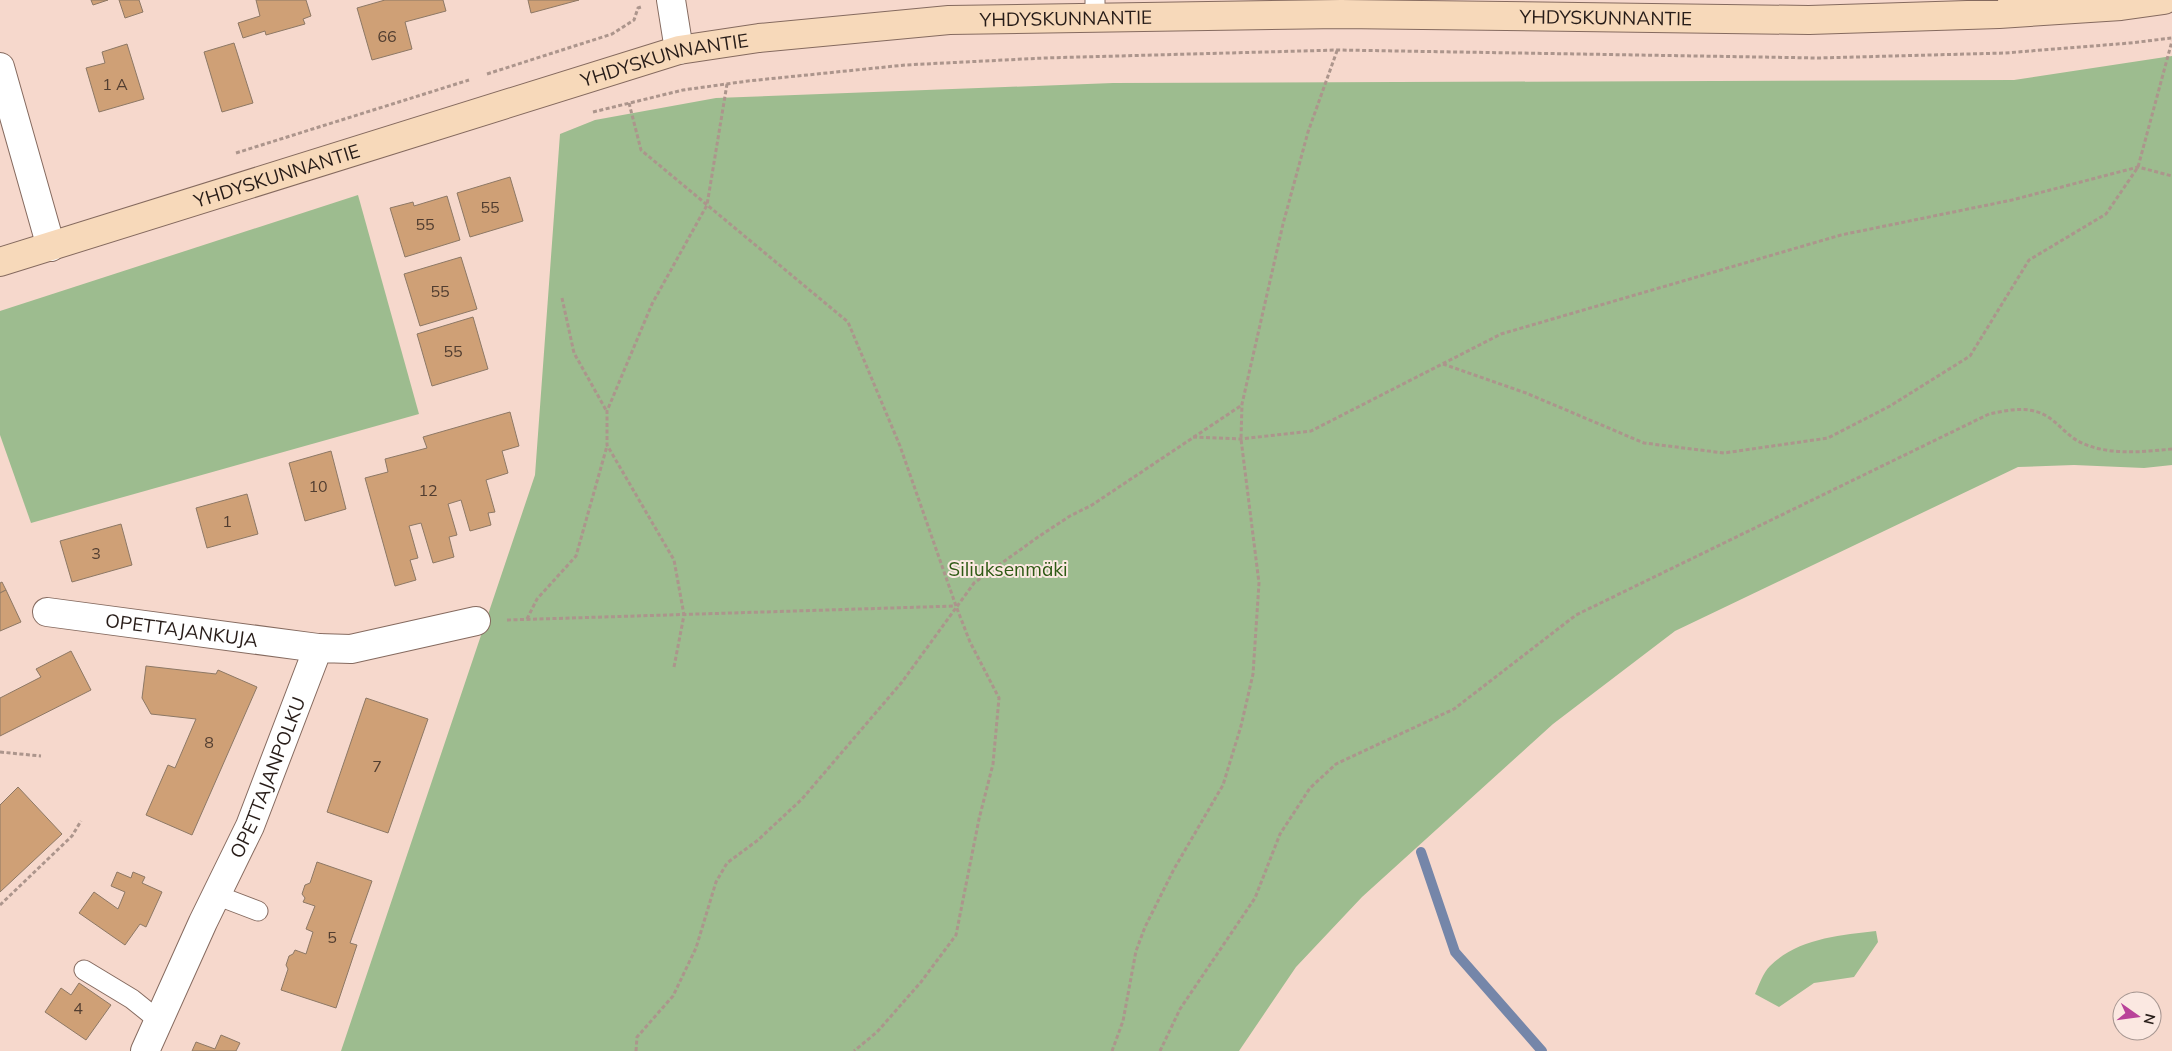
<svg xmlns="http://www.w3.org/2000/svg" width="2172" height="1051" font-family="Mulish,sans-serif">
<rect width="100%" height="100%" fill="#f6d8cc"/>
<g fill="#9dbc8f">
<polygon points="2172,56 2172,465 2144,468 2074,465 2018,467 1675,631 1553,724 1362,897 1296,967 1239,1051 341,1051 535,475 560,134 595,120 716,98 1113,83 2014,80"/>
<polygon points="358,195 419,414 31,523 0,435 0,311"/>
<path d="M1876 931 1878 942 1854 977 1814 983 1779 1007 1755 994C1759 985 1763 973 1770 966 1797 939 1839 935 1876 931Z"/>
</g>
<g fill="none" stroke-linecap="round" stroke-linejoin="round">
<polyline stroke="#7586a9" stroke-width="10" points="1421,852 1455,952 1542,1051"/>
</g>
<g fill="#cfa076" stroke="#8d7865">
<polygon points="91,0 108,0 93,5"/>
<polygon points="119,0 139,0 143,12 125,18"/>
<polygon points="256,0 306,0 311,16 303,19 305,24 266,35 265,31 243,38 238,23 260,16"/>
<polygon points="385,0 443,0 446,11 405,22 412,49 372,60 357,8"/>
<polygon points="528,0 579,0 531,13"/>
<polygon points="234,43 253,103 222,112 204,52"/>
<polygon points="127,44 144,99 99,112 86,68 105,63 102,52"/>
<polygon points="510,177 523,221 470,237 457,193"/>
<polygon points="447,196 460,240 405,257 390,208 413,202 414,206"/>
<polygon points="461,257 477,309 420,326 404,274"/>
<polygon points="473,317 488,369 432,386 417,334"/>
<polygon points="510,412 519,446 502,451 508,473 486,480 495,512 488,513 491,525 470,531 461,500 448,504 457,535 449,537 454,557 433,563 421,523 409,526 418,558 410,560 416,580 395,586 365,478 388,472 385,459 427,448 423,437"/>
<polygon points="331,451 346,509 305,521 289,463"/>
<polygon points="247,494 258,534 207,548 196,508"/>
<polygon points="121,524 132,565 72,582 60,541"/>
<polygon points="2,582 6,590 0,593 0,583"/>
<polygon points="6,590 21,622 0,631 0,593"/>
<polygon points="71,651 91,690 0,736 0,698 41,677 36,669"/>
<polygon points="146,666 216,674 218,670 257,687 192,835 146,815 168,765 175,768 196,719 151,714 142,698"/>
<polygon points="366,698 428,719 388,833 327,812"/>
<polygon points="18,787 62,834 0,892 0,805"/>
<polygon points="317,862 372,881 350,943 357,945 336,1008 281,990 288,969 286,965 289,956 293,954 295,950 306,954 313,932 306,929 315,906 303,902 305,898 302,894 305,885 310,883"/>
<polygon points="117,872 131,878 133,872 145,877 142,883 162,892 146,927 140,924 125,945 79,913 94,892 118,909 125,892 111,886"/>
<polygon points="79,983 111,1005 86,1040 45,1012 61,988 71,995"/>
<polygon points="221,1035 240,1043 236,1051 192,1051 196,1042 215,1049"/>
</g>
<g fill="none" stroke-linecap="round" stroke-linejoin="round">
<defs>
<g id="lane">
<polyline points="1095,18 1095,0"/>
<polyline points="216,895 258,911"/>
<polyline points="84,970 132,999 158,1020"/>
</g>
<g id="street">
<polyline points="671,0 679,50"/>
<polyline points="0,67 51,247"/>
<path id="s1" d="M47 612 318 648"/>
<path id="s2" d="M145 1051 203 922 250 826 318 648 351 649 476 621"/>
</g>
<g id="secondary">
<path id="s3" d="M0 262 679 50 759 38 949 20 1341 14 1809 20 1999 14 2121 6 2164 0"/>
</g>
</defs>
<use href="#lane" stroke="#856a5f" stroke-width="21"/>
<use href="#street" stroke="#856a5f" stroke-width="30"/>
<use href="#secondary" stroke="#856a5f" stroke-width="30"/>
<g stroke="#ac958c" stroke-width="3" stroke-dasharray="4 2.5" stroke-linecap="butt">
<polyline points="487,74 612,34 634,20 638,8 641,7"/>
<polyline points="629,103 641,150 848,322 900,446 956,606 970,642 999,698 993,764 979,819 956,935 921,982 877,1032 854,1051"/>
<polyline points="593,112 683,90 748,81 905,65 1044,58 1338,50 1818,58 2005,53 2130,43 2172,38"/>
<polyline points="236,153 469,80"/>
<polyline points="562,298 574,353 606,410"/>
<polyline points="1443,364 1526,393 1644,443 1724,453 1828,438 1890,406 1970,356 2029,260 2106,214 2138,167 2172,41"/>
<polyline points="1193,437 1241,439 1311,431 1501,334 1841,235 2012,200 2138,167 2172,176"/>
<polyline points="527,619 537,599 576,556 607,446"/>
<polyline points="507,620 955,606"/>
<polyline points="674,667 684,615 674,560 607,445 607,411 652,304 707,205 727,84"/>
<polyline points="0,752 41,756"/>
<polyline points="0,905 72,836 81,821"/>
<polyline points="636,1051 637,1037 673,996 696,948 716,882 727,863 758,840 802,799 902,682 974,583 1038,537 1070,516 1092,505 1242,405"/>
<polyline points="1112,1051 1123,1021 1136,951 1145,927 1174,869 1223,785 1241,726 1253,674 1259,583 1241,439 1242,404 1283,224 1308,132 1338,48"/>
<path d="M1160 1051 1180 1009 1255 898 1280 834 1310 788 1336 764 1454 709 1576 615 1989 414C2008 410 2030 405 2048 417 2059 424 2067 435 2078 441 2106 456 2141 452 2172 449"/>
</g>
<use href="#lane" stroke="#fff" stroke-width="19"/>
<use href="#street" stroke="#fff" stroke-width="28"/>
<use href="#secondary" stroke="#f7d9ba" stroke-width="28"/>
</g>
<g text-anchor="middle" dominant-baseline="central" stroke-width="4" stroke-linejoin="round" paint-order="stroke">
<g font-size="16" fill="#513d30">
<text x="387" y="36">66</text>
<text x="115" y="84">1 A</text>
<text x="490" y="207">55</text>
<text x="425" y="224">55</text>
<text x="440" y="291">55</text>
<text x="453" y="351">55</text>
<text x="318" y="486">10</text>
<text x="428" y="490">12</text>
<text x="227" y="521">1</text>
<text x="96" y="553">3</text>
<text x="209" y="742">8</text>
<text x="377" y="766">7</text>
<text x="332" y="937">5</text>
<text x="78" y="1008">4</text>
</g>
<g font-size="19" fill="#271c18" stroke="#fbe8e1">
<text stroke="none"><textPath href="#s3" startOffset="1640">YHDYSKUNNANTIE</textPath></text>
<text stroke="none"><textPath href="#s3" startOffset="1100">YHDYSKUNNANTIE</textPath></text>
<text stroke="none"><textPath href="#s3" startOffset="695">YHDYSKUNNANTIE</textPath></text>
<text stroke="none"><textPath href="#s3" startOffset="290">YHDYSKUNNANTIE</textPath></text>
<text stroke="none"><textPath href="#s1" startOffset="136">OPETTAJANKUJA</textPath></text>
<text stroke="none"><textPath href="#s2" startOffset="300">OPETTAJANPOLKU</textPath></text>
</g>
<g font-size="19" fill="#2d5913" stroke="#fbe8e1">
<text x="1008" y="569">Siliuksenmäki</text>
</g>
</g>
<g transform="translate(2137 1016) rotate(104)"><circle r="24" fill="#fbe8e1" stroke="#a69691"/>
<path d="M0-4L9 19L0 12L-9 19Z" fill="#b94299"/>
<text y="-8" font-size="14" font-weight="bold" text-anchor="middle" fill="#271c18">N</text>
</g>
</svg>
